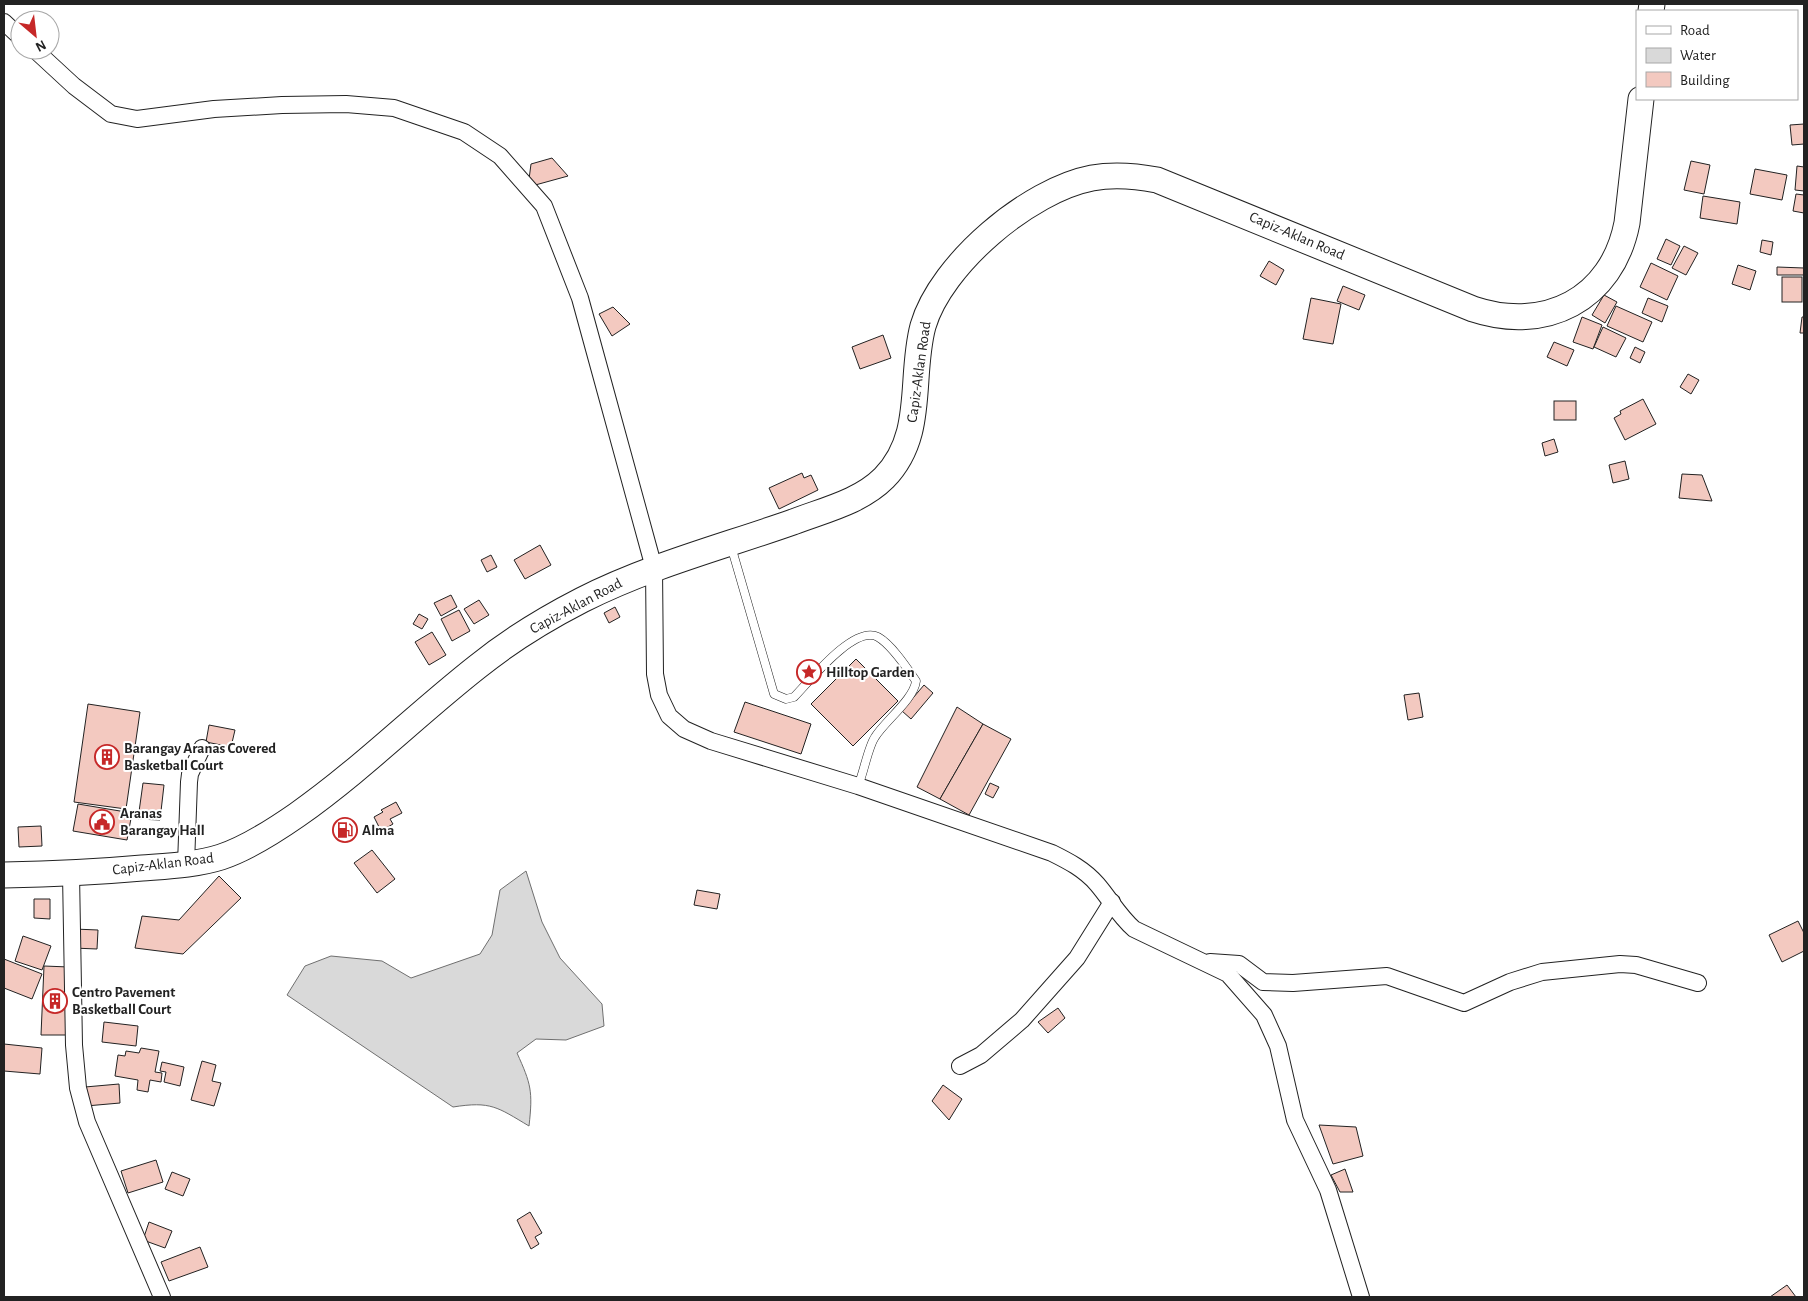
<svg xmlns="http://www.w3.org/2000/svg" width="1808" height="1301" font-family="'Alegreya Sans',sans-serif">
<rect width="100%" height="100%" fill="#fff"/>
<path fill="#d9d9d9" stroke="#6f6f6f" d="M526 871 542 922 560 958 602 1004 604 1026 566 1040 536 1039 517 1053C531 1084 533 1091 529 1126 497 1107 491 1101 453 1107L287 995 305 966 331 956 382 961 411 978 480 954 492 935 500 890Z"/>
<g fill="#f3c9c0" stroke="#222">
<polygon points="1804,124 1804,144 1792,145 1790,125"/>
<polygon points="552,158 568,176 528,187 531,164"/>
<polygon points="1691,161 1710,165 1704,194 1684,190"/>
<polygon points="1797,166 1804,167 1804,191 1795,190"/>
<polygon points="1755,169 1787,175 1782,200 1750,194"/>
<polygon points="1796,194 1804,195 1804,213 1793,211"/>
<polygon points="1703,196 1740,202 1737,224 1700,218"/>
<polygon points="1666,239 1680,246 1671,265 1657,259"/>
<polygon points="1762,240 1773,242 1771,255 1760,252"/>
<polygon points="1684,246 1698,253 1686,275 1672,268"/>
<polygon points="1269,261 1284,270 1276,285 1260,276"/>
<polygon points="1651,263 1678,276 1667,300 1640,287"/>
<polygon points="1738,265 1756,271 1750,290 1732,284"/>
<polygon points="1777,267 1804,268 1804,275 1777,275"/>
<rect x="1782" y="277" width="20" height="25"/>
<polygon points="1343,286 1365,295 1359,310 1337,301"/>
<polygon points="1604,295 1617,302 1605,323 1592,315"/>
<polygon points="1311,298 1341,304 1333,344 1303,339"/>
<polygon points="1648,298 1668,306 1662,322 1642,313"/>
<polygon points="1616,306 1652,322 1643,342 1607,326"/>
<polygon points="613,307 630,324 612,336 599,314"/>
<polygon points="1582,317 1602,325 1593,349 1573,342"/>
<polygon points="1802,317 1804,317 1804,333 1800,333"/>
<polygon points="1603,327 1626,338 1616,357 1594,347"/>
<polygon points="883,335 891,358 860,369 852,347"/>
<polygon points="1554,342 1574,350 1567,366 1547,357"/>
<polygon points="1635,347 1645,352 1640,363 1630,358"/>
<polygon points="1688,374 1699,380 1691,394 1680,387"/>
<polygon points="1643,399 1656,424 1625,440 1614,418 1621,414 1620,411"/>
<rect x="1554" y="401" width="22" height="19"/>
<polygon points="1554,439 1558,452 1545,456 1542,443"/>
<polygon points="1625,461 1629,479 1613,483 1609,465"/>
<polygon points="802,473 804,478 811,475 818,490 779,509 769,488"/>
<polygon points="1682,474 1702,475 1712,501 1679,498"/>
<polygon points="540,545 551,565 525,579 514,560"/>
<polygon points="491,555 497,567 487,572 481,560"/>
<polygon points="451,595 457,607 441,616 434,603"/>
<polygon points="479,600 489,615 474,624 464,609"/>
<polygon points="615,607 620,617 609,623 604,613"/>
<polygon points="459,610 470,631 452,641 441,619"/>
<polygon points="419,614 428,619 422,629 413,624"/>
<polygon points="432,632 446,655 429,665 415,642"/>
<polygon points="856,659 898,701 853,746 811,704"/>
<polygon points="924,685 933,693 911,719 902,711"/>
<polygon points="1419,693 1423,717 1408,720 1404,695"/>
<polygon points="745,702 811,724 801,754 734,732"/>
<polygon points="88,704 140,712 126,809 74,802"/>
<polygon points="957,707 983,724 940,799 917,787"/>
<polygon points="983,724 1011,739 969,815 940,799"/>
<polygon points="209,725 235,730 231,747 206,742"/>
<polygon points="143,783 164,785 160,820 138,819"/>
<polygon points="990,783 999,787 993,798 985,794"/>
<polygon points="396,802 402,813 390,819 393,824 381,831 374,817 383,812 381,810"/>
<polygon points="78,804 132,813 127,840 73,831"/>
<polygon points="41,826 42,846 19,847 18,827"/>
<polygon points="372,850 395,879 377,893 354,863"/>
<polygon points="219,876 241,898 183,954 135,948 142,916 179,920"/>
<polygon points="697,890 720,894 717,909 694,905"/>
<polygon points="34,899 50,899 50,919 34,918"/>
<polygon points="1798,921 1804,933 1804,951 1782,962 1769,935"/>
<polygon points="74,929 98,930 97,949 73,948"/>
<polygon points="23,936 51,946 42,970 15,961"/>
<polygon points="4,959 42,974 32,999 4,988"/>
<polygon points="44,966 69,967 67,1035 41,1035"/>
<polygon points="1058,1008 1065,1018 1048,1033 1038,1022"/>
<polygon points="104,1022 138,1026 136,1046 102,1042"/>
<polygon points="4,1044 42,1048 40,1074 4,1071"/>
<polygon points="141,1048 159,1051 155,1072 162,1073 161,1082 150,1080 148,1092 137,1090 138,1080 115,1076 118,1055 125,1056 126,1051 139,1053"/>
<polygon points="202,1061 216,1065 212,1081 221,1083 214,1106 191,1100"/>
<polygon points="162,1062 184,1067 180,1086 164,1082 166,1072 160,1071"/>
<polygon points="119,1084 120,1103 86,1106 85,1087"/>
<polygon points="943,1085 962,1099 949,1120 932,1101"/>
<polygon points="1319,1125 1356,1127 1363,1156 1333,1164"/>
<polygon points="156,1160 163,1182 128,1193 121,1171"/>
<polygon points="1345,1169 1353,1192 1340,1192 1331,1175"/>
<polygon points="172,1172 190,1179 183,1196 165,1189"/>
<polygon points="530,1212 542,1233 535,1237 539,1244 531,1249 517,1220"/>
<polygon points="149,1222 172,1231 165,1248 143,1240"/>
<polygon points="200,1247 208,1267 169,1281 161,1262"/>
<polygon points="1787,1285 1796,1297 1770,1297"/>
</g>
<g fill="none" stroke-linecap="round" stroke-linejoin="round">
<defs>
<path id="service" d="M731 546 774 694 786 699 794 697C809 682 854 624 878 637 892 645 907 668 916 681 914 699 885 721 875 737 868 747 864 772 858 786"/>
<g id="minor">
<polyline points="4,22 20,37"/>
<path d="M35 50 74 86 111 114 137 119 214 109 282 105 346 104 394 108 464 132 500 156 544 206 580 298 654 568 655 674 659 695 669 716 684 729 711 741 858 786 1052 853C1068 861 1084 869 1097 884 1110 899 1119 916 1134 929L1228 974 1264 1015 1278 1046 1295 1120 1328 1190 1361 1297"/>
<polyline points="186,864 189,782 190,774 202,748"/>
<polyline points="71,874 74,1045 78,1088 87,1122 162,1297"/>
<polyline points="1210,962 1239,964 1263,982 1293,983 1387,976 1464,1003 1510,982 1542,972 1620,964 1636,965 1698,983"/>
<polyline points="960,1066 981,1055 1022,1020 1077,958 1112,902"/>
</g>
<g id="primary">
<polyline points="1651,11 1652,4"/>
<path d="M4 875C50 874 96 872 142 868 168 866 196 865 221 857 248 848 274 831 297 815 361 770 416 715 477 667 509 641 545 619 582 600 649 566 722 547 793 522 824 510 860 502 884 478 926 435 909 378 923 326 941 264 1029 190 1092 178 1114 174 1136 176 1157 180L1473 309C1545 333 1612 300 1627 223L1641 99"/>
</g>
</defs>
<use href="#service" stroke="#222" stroke-width="9"/>
<use href="#minor" stroke="#222" stroke-width="18"/>
<use href="#primary" stroke="#222" stroke-width="27"/>
<use href="#service" stroke="#fff" stroke-width="8"/>
<use href="#minor" stroke="#fff" stroke-width="16"/>
<use href="#primary" stroke="#fff" stroke-width="25"/>
</g>
<defs>
<symbol id="sight-ring" viewBox="-11 -11 22 22"><circle r="9.5" fill="#fff" stroke="#c62828" stroke-width="1.5"/><path d="M0-6L1.8-2.2L6-1.7L2.9 1.2L3.7 5.4L0 3.3L-3.7 5.4L-2.9 1.2L-6-1.7L-1.8-2.2Z" fill="#c62828"/></symbol>
<symbol id="building-ring" viewBox="-11 -11 22 22"><circle r="9.5" fill="#fff" stroke="#c62828" stroke-width="1.5"/><path d="M-4-6H4V6H1V3H-1V6H-4ZM-2.5-4.3h1.7v1.8h-1.7ZM.8-4.3h1.7v1.8H.8ZM-2.5-1h1.7V.8h-1.7ZM.8-1h1.7V.8H.8Z" fill="#c62828"/></symbol>
<symbol id="civic-ring" viewBox="-11 -11 22 22"><circle r="9.5" fill="#fff" stroke="#c62828" stroke-width="1.5"/><path d="M-.6-6.5H3V-4.5H.6V-3L4-1V1h2V6H-6V1h2V-1L-.6-3ZM-1.2 2.5V6h2.4V2.5Z" fill="#c62828"/></symbol>
<symbol id="fuel-ring" viewBox="-11 -11 22 22"><circle r="9.5" fill="#fff" stroke="#c62828" stroke-width="1.5"/><path d="M-5.5-6h7V0h2V4h1.3V-2.5L3-4.5l.8-.8L6-3V5H2.5V1h-1V6h-7ZM-4.2-4.7v3.2H.2V-4.7Z" fill="#c62828"/></symbol>
</defs>
<g fill-rule="evenodd">
<use href="#sight-ring" x="795" y="658" width="28" height="28"/>
<use href="#building-ring" x="93" y="743" width="28" height="28"/>
<use href="#civic-ring" x="88" y="808" width="28" height="28"/>
<use href="#fuel-ring" x="331" y="816" width="28" height="28"/>
<use href="#building-ring" x="41" y="987" width="28" height="28"/>
</g>
<g text-anchor="middle" dominant-baseline="central" stroke-width="4" stroke-linejoin="round" paint-order="stroke">
<g font-size="15" fill="#222" stroke="#fff">
<text transform="translate(1297 236) rotate(23)">Capiz-Aklan Road</text>
<text transform="translate(919 372) rotate(-82)">Capiz-Aklan Road</text>
<text transform="translate(576 606) rotate(-28)">Capiz-Aklan Road</text>
<text transform="translate(163 864) rotate(-7)">Capiz-Aklan Road</text>
</g>
<g font-size="15" font-weight="bold" fill="#222" stroke="#fff" text-anchor="start">
<text x="826" y="672">Hilltop Garden</text>
<text x="124" y="748">Barangay Aranas Covered<tspan x="124" dy="17">Basketball Court</tspan></text>
<text x="120" y="813">Aranas<tspan x="120" dy="17">Barangay Hall</tspan></text>
<text x="362" y="830">Alma</text>
<text x="72" y="992">Centro Pavement<tspan x="72" dy="17">Basketball Court</tspan></text>
</g>
</g>
<rect width="1808" height="1301" fill="none" stroke="#222222" stroke-width="10"/>
<rect x="1636" y="10" width="162" height="90" fill="#ffffff" stroke="#a7a7a7"/>
<rect x="1646" y="26" width="25" height="8" fill="#ffffff" stroke="#a7a7a7"/>
<text x="1680" y="35" font-size="15" fill="#222222">Road</text>
<rect x="1646" y="48" width="25" height="15" fill="#d9d9d9" stroke="#a7a7a7"/>
<text x="1680" y="60" font-size="15" fill="#222222">Water</text>
<rect x="1646" y="72" width="25" height="15" fill="#f3c9c0" stroke="#a7a7a7"/>
<text x="1680" y="85" font-size="15" fill="#222222">Building</text>
<g transform="translate(35 35) rotate(152)"><circle r="24" fill="#ffffff" stroke="#a7a7a7"/>
<path d="M0-4L9 19L0 12L-9 19Z" fill="#c62828"/>
<text y="-8" font-size="14" font-weight="bold" text-anchor="middle" fill="#222222">N</text>
</g>
</svg>
